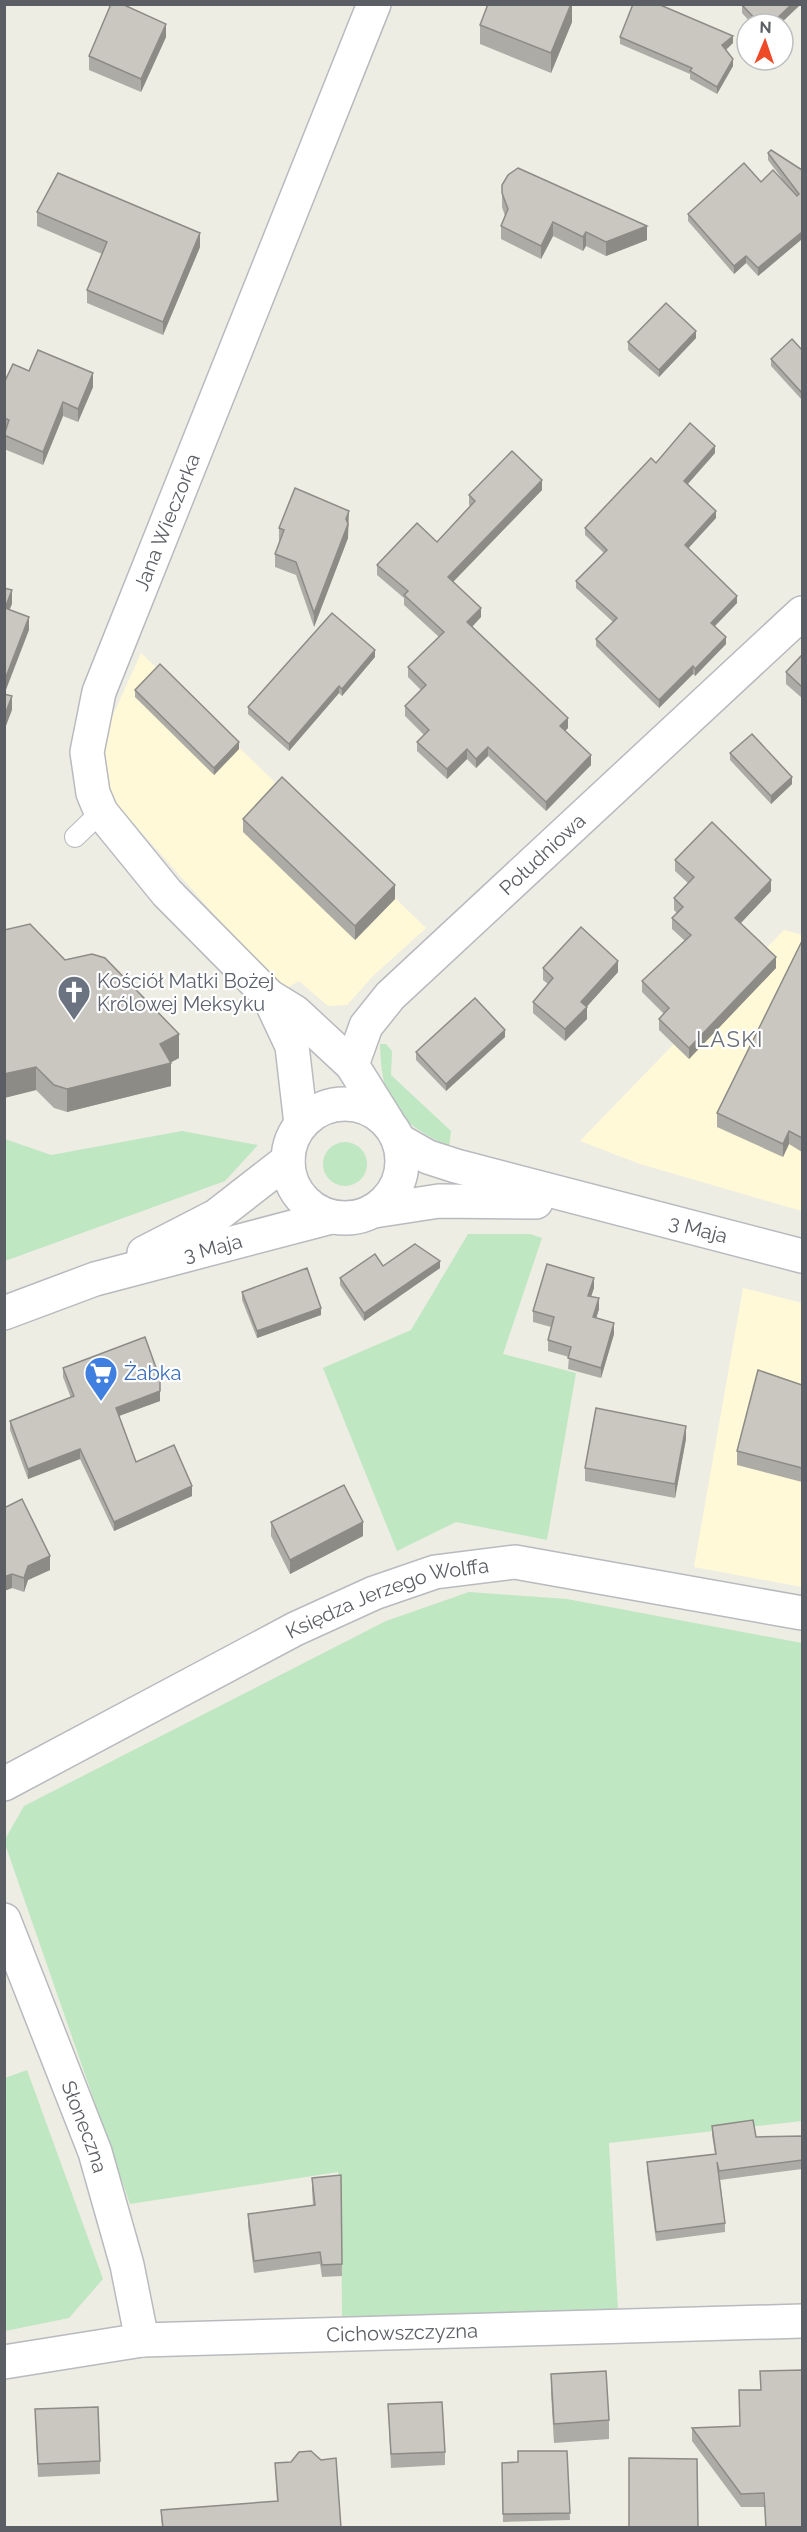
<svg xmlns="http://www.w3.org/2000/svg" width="807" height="2532" font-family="Raleway,sans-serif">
<rect width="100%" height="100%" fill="#eeede3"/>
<g fill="#fff9d7">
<polygon points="141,653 426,928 373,976 347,1005 328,1006 299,981 285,989 272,980 114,801 99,763 100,744"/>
<polygon points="784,930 802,935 802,1211 640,1164 580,1141"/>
<polygon points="743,1288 802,1303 802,1587 694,1567"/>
</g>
<g fill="#bee7c2">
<path d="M380 1044H386L392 1051 391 1075 451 1131 449 1147C395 1119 382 1105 380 1044Z"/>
<polygon points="182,1131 258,1145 225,1181 5,1261 5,1139 51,1155"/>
<circle cx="345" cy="1164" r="22"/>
<polygon points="468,1234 530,1234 542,1238 503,1354 576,1373 547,1540 456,1522 397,1551 323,1368 411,1330"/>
<polygon points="469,1592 567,1599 802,1643 802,2121 609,2143 618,2310 342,2319 341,2186 338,2172 130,2204 4,1841 24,1806 386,1621"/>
<polygon points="27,2070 103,2279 69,2318 5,2331 5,2078"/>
</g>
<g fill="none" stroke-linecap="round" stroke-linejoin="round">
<defs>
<polyline id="service" points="75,837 101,812"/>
<g id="minor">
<polyline points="269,997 292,1046 301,1124"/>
<path id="s1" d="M352 1065 295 1012 269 996 167 893 101 812 93 793 87 752 99 692 374 4"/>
<path id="s2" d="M387 1121 352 1065 366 1026 390 996 802 613"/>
<path id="s3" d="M4 1784 295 1629 374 1593 435 1572 515 1562 802 1613"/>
<path id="s4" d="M4 1920 95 2152 127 2265 142 2340"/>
<path id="s5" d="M4 2362 142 2340 802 2321"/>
</g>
<g id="tertiary">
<circle cx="345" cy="1161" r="57"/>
<path id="s6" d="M400 1141 428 1157 456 1166 802 1256"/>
<polyline points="374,1211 439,1201 536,1202"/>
<polyline points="144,1253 216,1216 288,1160"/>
<path id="s7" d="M4 1313 95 1279 331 1217"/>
</g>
</defs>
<use href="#service" stroke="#b8babf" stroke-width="22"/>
<use href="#minor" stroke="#b8babf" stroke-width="36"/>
<use href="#tertiary" stroke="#b8babf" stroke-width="36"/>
<use href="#service" stroke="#fff" stroke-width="20"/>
<use href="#minor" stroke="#fff" stroke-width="33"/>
<use href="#tertiary" stroke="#fff" stroke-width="33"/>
</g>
<g fill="#adaba5">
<polygon points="572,4 572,22 551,73 480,44 480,25"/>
<polygon points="801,4 780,24 752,24 742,13 742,5"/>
<polygon points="166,37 141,92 89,70 89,56"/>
<polygon points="620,37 733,43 726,50 733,66 717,94 690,79 690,74 620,44"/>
<polygon points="768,153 802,170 802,239 758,276 746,263 734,274 688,221 688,214 789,188 768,160"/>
<polygon points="502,185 647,240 606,256 586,246 583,251 553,236 541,259 501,239 501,226 505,216 502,207"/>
<polygon points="37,212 200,247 163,335 87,303 87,290 102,254 37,226"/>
<polygon points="696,338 659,377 628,350 628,342"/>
<polygon points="802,350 802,400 771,366 771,359"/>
<polygon points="29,371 93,387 78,422 63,416 43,465 4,449 4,383"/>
<polygon points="715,453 688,484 716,518 688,548 737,603 715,626 726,644 695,676 693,674 659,708 596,646 596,639 613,622 576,588 576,581 604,553 585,535 585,528 656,463"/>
<polygon points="542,490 453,582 481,617 472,627 568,728 565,731 591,765 546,811 488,756 476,768 467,759 447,779 417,751 417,742 424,735 405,716 405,706 421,690 408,677 408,667 439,637 404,605 404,598 377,575 377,565 437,542 470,506 469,505 469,495"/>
<polygon points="349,525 348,527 348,538 314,627 296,575 275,567 275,554 280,542 279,541 279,528"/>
<polygon points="802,655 802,698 786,684 786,672"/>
<polygon points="375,657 342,696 339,693 289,751 248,714 248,707"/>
<polygon points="135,690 239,749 214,775 135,697"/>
<polygon points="730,753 792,784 771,804 730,760"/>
<polygon points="243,819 395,899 355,940 243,832"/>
<polygon points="675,860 771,891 741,923 776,968 689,1059 659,1030 659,1019 664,1014 642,992 642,981 685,941 672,929 672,918 677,913 674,910 674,898 688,883 675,871"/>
<polygon points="4,930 65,960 179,1058 171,1062 171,1086 67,1112 54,1108 36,1090 4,1098"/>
<polygon points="802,941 802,1152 789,1144 783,1157 717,1127 717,1113"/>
<polygon points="543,968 618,972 586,1007 587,1019 565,1041 533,1013 533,1002 548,984 543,980"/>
<polygon points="505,1037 446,1091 416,1060 416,1052"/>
<polygon points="383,1266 440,1268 364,1321 340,1285 340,1278"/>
<polygon points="594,1288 591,1296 599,1309 596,1318 614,1334 601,1378 568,1369 569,1357 548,1351 548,1340 551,1327 533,1322 533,1311"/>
<polygon points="242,1292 321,1315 257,1338 242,1300"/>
<polygon points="63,1368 160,1401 119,1416 136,1462 192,1496 114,1531 80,1459 28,1479 10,1430 10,1421 71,1398 63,1377"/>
<polygon points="802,1385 802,1482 737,1465 737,1451"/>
<polygon points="686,1439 675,1498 585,1481 585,1468"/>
<polygon points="4,1508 50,1570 28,1580 24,1592 12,1588 4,1591"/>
<polygon points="271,1522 363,1536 290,1574 271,1536"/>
<polygon points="712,2126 756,2137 802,2136 802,2169 720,2180 725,2223 725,2232 656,2241 647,2171 647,2162 715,2154 712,2135"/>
<polygon points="341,2175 342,2276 322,2277 320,2264 254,2273 248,2226 248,2214 313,2206 312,2190 312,2178"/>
<polygon points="551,2374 609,2420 609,2439 554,2443 551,2393"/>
<polygon points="761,2390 764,2507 741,2507 692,2441 692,2428 740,2426"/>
<polygon points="388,2404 445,2452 445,2465 391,2468"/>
<polygon points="35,2409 100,2461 100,2474 38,2477"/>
<polygon points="567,2451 570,2520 503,2522 502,2463 518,2462"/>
<polygon points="275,2463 341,2528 162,2528 161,2510 277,2501"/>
</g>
<g fill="#8d8b86">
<polygon points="571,4 572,4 572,22 551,73 551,53"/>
<polygon points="792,4 801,4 780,24 771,24"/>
<polygon points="166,24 166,37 141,92 141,79"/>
<polygon points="733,36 733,43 722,53 722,45"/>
<polygon points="733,59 733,66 717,94 717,87"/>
<polygon points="553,222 553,236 541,259 541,246"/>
<polygon points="647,226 647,240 606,256 606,242"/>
<polygon points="586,232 586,246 583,251 583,237"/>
<polygon points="802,232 802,239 758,276 758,268"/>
<polygon points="200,233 200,247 163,335 163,322"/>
<polygon points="746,256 746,263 734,274 734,266"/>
<polygon points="696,331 696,338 659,377 659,370"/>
<polygon points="93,373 93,387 78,422 78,409"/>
<polygon points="63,402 63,416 43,465 43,452"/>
<polygon points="715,446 715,453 684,488 684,481"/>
<polygon points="542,480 542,490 448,587 448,577"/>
<polygon points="349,511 348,538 314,627 314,613"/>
<polygon points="716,511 716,518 685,552 685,545"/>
<polygon points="12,590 12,604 5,621 5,608"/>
<polygon points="737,596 737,603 711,630 711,623"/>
<polygon points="481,608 481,617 467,632 467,622"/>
<polygon points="29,617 29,630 4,695 4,682"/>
<polygon points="726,637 726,644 695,676 695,669"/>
<polygon points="375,650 375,657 342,696 342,689"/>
<polygon points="693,666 693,674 659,708 659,700"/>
<polygon points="339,686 339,693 289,751 289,744"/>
<polygon points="12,696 12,710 4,731 4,717"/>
<polygon points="568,718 568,728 560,736 560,726"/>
<polygon points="239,742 239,749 214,775 214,768"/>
<polygon points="488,747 488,756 476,768 476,759"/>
<polygon points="467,749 467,759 447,779 447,769"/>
<polygon points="591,755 591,765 546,811 546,802"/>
<polygon points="792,777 792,784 771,804 771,796"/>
<polygon points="771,880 771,891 735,929 735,918"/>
<polygon points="395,885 395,899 355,940 355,926"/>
<polygon points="776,957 776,968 689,1059 689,1048"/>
<polygon points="618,961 618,972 582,1012 587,1007 587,1019 565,1041 565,1029 581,1002"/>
<polygon points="505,1030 505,1037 446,1091 446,1084"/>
<polygon points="179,1034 179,1058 168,1064 171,1063 171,1086 67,1112 67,1089 160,1044"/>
<polygon points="36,1067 36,1090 4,1098 4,1074"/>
<polygon points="789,1131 789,1144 783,1157 783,1144"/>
<polygon points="440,1261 440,1268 364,1321 364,1313"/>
<polygon points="594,1278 594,1288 588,1306 588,1296"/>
<polygon points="599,1298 599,1309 593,1328 593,1317"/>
<polygon points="321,1308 321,1315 257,1338 257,1331"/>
<polygon points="614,1323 614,1334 601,1378 601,1368"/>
<polygon points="160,1391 160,1401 116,1417 116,1408"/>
<polygon points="686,1426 686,1439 675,1498 675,1484"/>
<polygon points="80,1449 80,1459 28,1479 28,1469"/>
<polygon points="192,1486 192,1496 114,1531 114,1522"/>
<polygon points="363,1522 363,1536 290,1574 290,1560"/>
<polygon points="50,1556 50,1570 28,1580 24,1592 24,1578 28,1566"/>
<polygon points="12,1574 12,1588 4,1591 4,1577"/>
</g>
<g fill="#c9c7c0" stroke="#8d8b86" stroke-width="1.5">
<polygon points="111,4 122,4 166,24 141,79 89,56"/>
<polygon points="488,4 571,4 551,53 480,25"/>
<polygon points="633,4 658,4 733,36 722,45 733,59 717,87 690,71 692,68 620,37"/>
<polygon points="792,4 771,24 760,24 742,5"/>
<polygon points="771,150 802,170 802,232 758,268 746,256 734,266 688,214 744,163 761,182 773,170 797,196 799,194 768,153"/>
<polygon points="518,168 647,226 606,242 586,232 583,237 553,222 541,246 501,226 508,209 502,193 502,185 508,175"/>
<polygon points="58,173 200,233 163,322 87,290 107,242 37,212"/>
<polygon points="666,303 696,331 659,370 628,342"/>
<polygon points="792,339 802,350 802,393 771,359"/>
<polygon points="38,350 93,373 78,409 63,402 43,452 4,435 9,420 4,418 4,383 13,364 29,371"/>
<polygon points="690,423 715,446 684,481 716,511 685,545 737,596 711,623 726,637 695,669 693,666 659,700 596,639 617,618 576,581 607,550 585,528 651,458 656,463"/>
<polygon points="512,451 542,480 448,577 481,608 467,622 568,718 560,726 591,755 546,802 488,747 476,759 467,749 447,769 417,742 429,730 405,706 426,685 408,667 444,632 404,595 408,591 377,565 417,523 437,542 475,501 469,495"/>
<polygon points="295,488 349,511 346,519 348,524 314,613 296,562 275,554 284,530 279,528"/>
<polygon points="4,588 12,590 5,608 29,617 4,682"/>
<polygon points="332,613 375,650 342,689 339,686 289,744 248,707"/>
<polygon points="802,655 802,687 786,672"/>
<polygon points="160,664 239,742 214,768 135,690"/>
<polygon points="4,694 12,696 4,717"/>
<polygon points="752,734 792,777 771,796 730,753"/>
<polygon points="282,777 395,885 355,926 243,819"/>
<polygon points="712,822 771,880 735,918 776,957 689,1048 659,1019 669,1008 642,981 691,935 672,918 683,907 674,898 694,877 675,860"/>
<polygon points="30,924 65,960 92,954 105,958 179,1034 160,1044 171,1063 67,1089 54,1085 36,1067 4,1074 4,930"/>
<polygon points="581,927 618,961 581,1002 587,1007 565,1029 533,1002 553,978 543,968"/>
<polygon points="802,941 802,1138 789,1131 783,1144 717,1113"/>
<polygon points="475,998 505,1030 446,1084 416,1052"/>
<polygon points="415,1244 440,1261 364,1313 340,1278 375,1254 383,1266"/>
<polygon points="547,1264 594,1278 588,1296 599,1298 593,1317 614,1323 601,1368 568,1358 571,1347 548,1340 554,1317 533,1311"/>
<polygon points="307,1268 321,1308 257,1331 242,1292"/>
<polygon points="145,1337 160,1379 160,1391 116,1408 136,1462 174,1445 192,1486 114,1522 80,1449 28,1469 10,1421 74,1396 63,1368"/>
<polygon points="758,1370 802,1385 802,1468 737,1451"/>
<polygon points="596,1408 686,1426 675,1484 585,1468"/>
<polygon points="344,1485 363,1522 290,1560 271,1522"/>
<polygon points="22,1499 50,1556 28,1566 24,1578 12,1574 4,1577 4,1508"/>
<polygon points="753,2120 756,2137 802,2136 802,2163 802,2160 719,2171 717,2162 725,2223 656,2232 647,2162 716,2154 712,2126"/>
<polygon points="341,2175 342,2264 322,2265 320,2252 254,2261 248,2214 315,2205 312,2178"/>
<polygon points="802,2370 802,2528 766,2528 764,2493 741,2494 692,2428 740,2426 739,2390 761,2390 760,2371"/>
<polygon points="606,2371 609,2420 554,2424 551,2374"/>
<polygon points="442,2402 445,2452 391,2454 388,2404"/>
<polygon points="98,2407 100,2461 38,2464 35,2409"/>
<polygon points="311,2451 321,2460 336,2458 341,2528 163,2528 161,2510 278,2501 275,2463 291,2462 299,2452"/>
<polygon points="518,2451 567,2451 570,2513 503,2514 502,2463 518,2462"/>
<polygon points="629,2458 697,2459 698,2528 629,2528"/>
</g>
<defs>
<symbol id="church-pin" viewBox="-11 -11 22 30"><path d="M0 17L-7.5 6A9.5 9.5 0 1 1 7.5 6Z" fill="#6b7280" stroke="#fff"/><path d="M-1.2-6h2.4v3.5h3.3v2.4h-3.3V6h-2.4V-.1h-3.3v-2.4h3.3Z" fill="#fff"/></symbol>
<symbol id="supermarket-pin" viewBox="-11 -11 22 30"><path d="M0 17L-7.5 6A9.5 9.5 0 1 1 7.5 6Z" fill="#3f7fe0" stroke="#fff"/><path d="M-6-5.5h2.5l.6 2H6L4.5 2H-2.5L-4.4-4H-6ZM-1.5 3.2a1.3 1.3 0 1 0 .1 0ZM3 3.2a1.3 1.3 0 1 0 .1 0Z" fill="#fff"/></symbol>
</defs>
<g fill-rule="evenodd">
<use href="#church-pin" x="55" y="973" width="38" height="52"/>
<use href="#supermarket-pin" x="82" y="1354" width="38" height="52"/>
</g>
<g text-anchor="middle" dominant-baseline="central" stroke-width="4.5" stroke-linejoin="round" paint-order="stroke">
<g font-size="20" fill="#5b5e64" stroke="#fff">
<text stroke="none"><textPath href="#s1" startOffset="664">Jana Wieczorka</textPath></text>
<text stroke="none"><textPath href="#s2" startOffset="354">Południowa</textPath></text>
<text stroke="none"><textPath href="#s6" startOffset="312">3 Maja</textPath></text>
<text stroke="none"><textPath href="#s7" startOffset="219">3 Maja</textPath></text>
<text stroke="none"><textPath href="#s3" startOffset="428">Księdza Jerzego Wolffa</textPath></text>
<text stroke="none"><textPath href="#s4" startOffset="222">Słoneczna</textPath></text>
<text stroke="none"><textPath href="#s5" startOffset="400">Cichowszczyzna</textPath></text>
</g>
<g font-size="20" fill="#5b616d" stroke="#fff" text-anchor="start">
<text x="97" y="981">Kościół Matki Bożej<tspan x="97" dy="23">Królowej Meksyku</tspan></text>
</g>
<g font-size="20" fill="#366cbe" stroke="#fff" text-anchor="start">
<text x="124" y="1373">Żabka</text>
</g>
<g font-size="22" letter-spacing="1.5" fill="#6c7076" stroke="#fff">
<text x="730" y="1039">LASKI</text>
</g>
</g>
<rect width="807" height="2532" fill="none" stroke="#5b5e64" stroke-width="12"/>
<g transform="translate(765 42) rotate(2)"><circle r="28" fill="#ffffff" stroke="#bdbfc1" stroke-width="1.5"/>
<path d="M0-4.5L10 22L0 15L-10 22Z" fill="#ee4a28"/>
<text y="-9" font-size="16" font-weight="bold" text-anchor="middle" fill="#5b5e64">N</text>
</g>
</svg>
